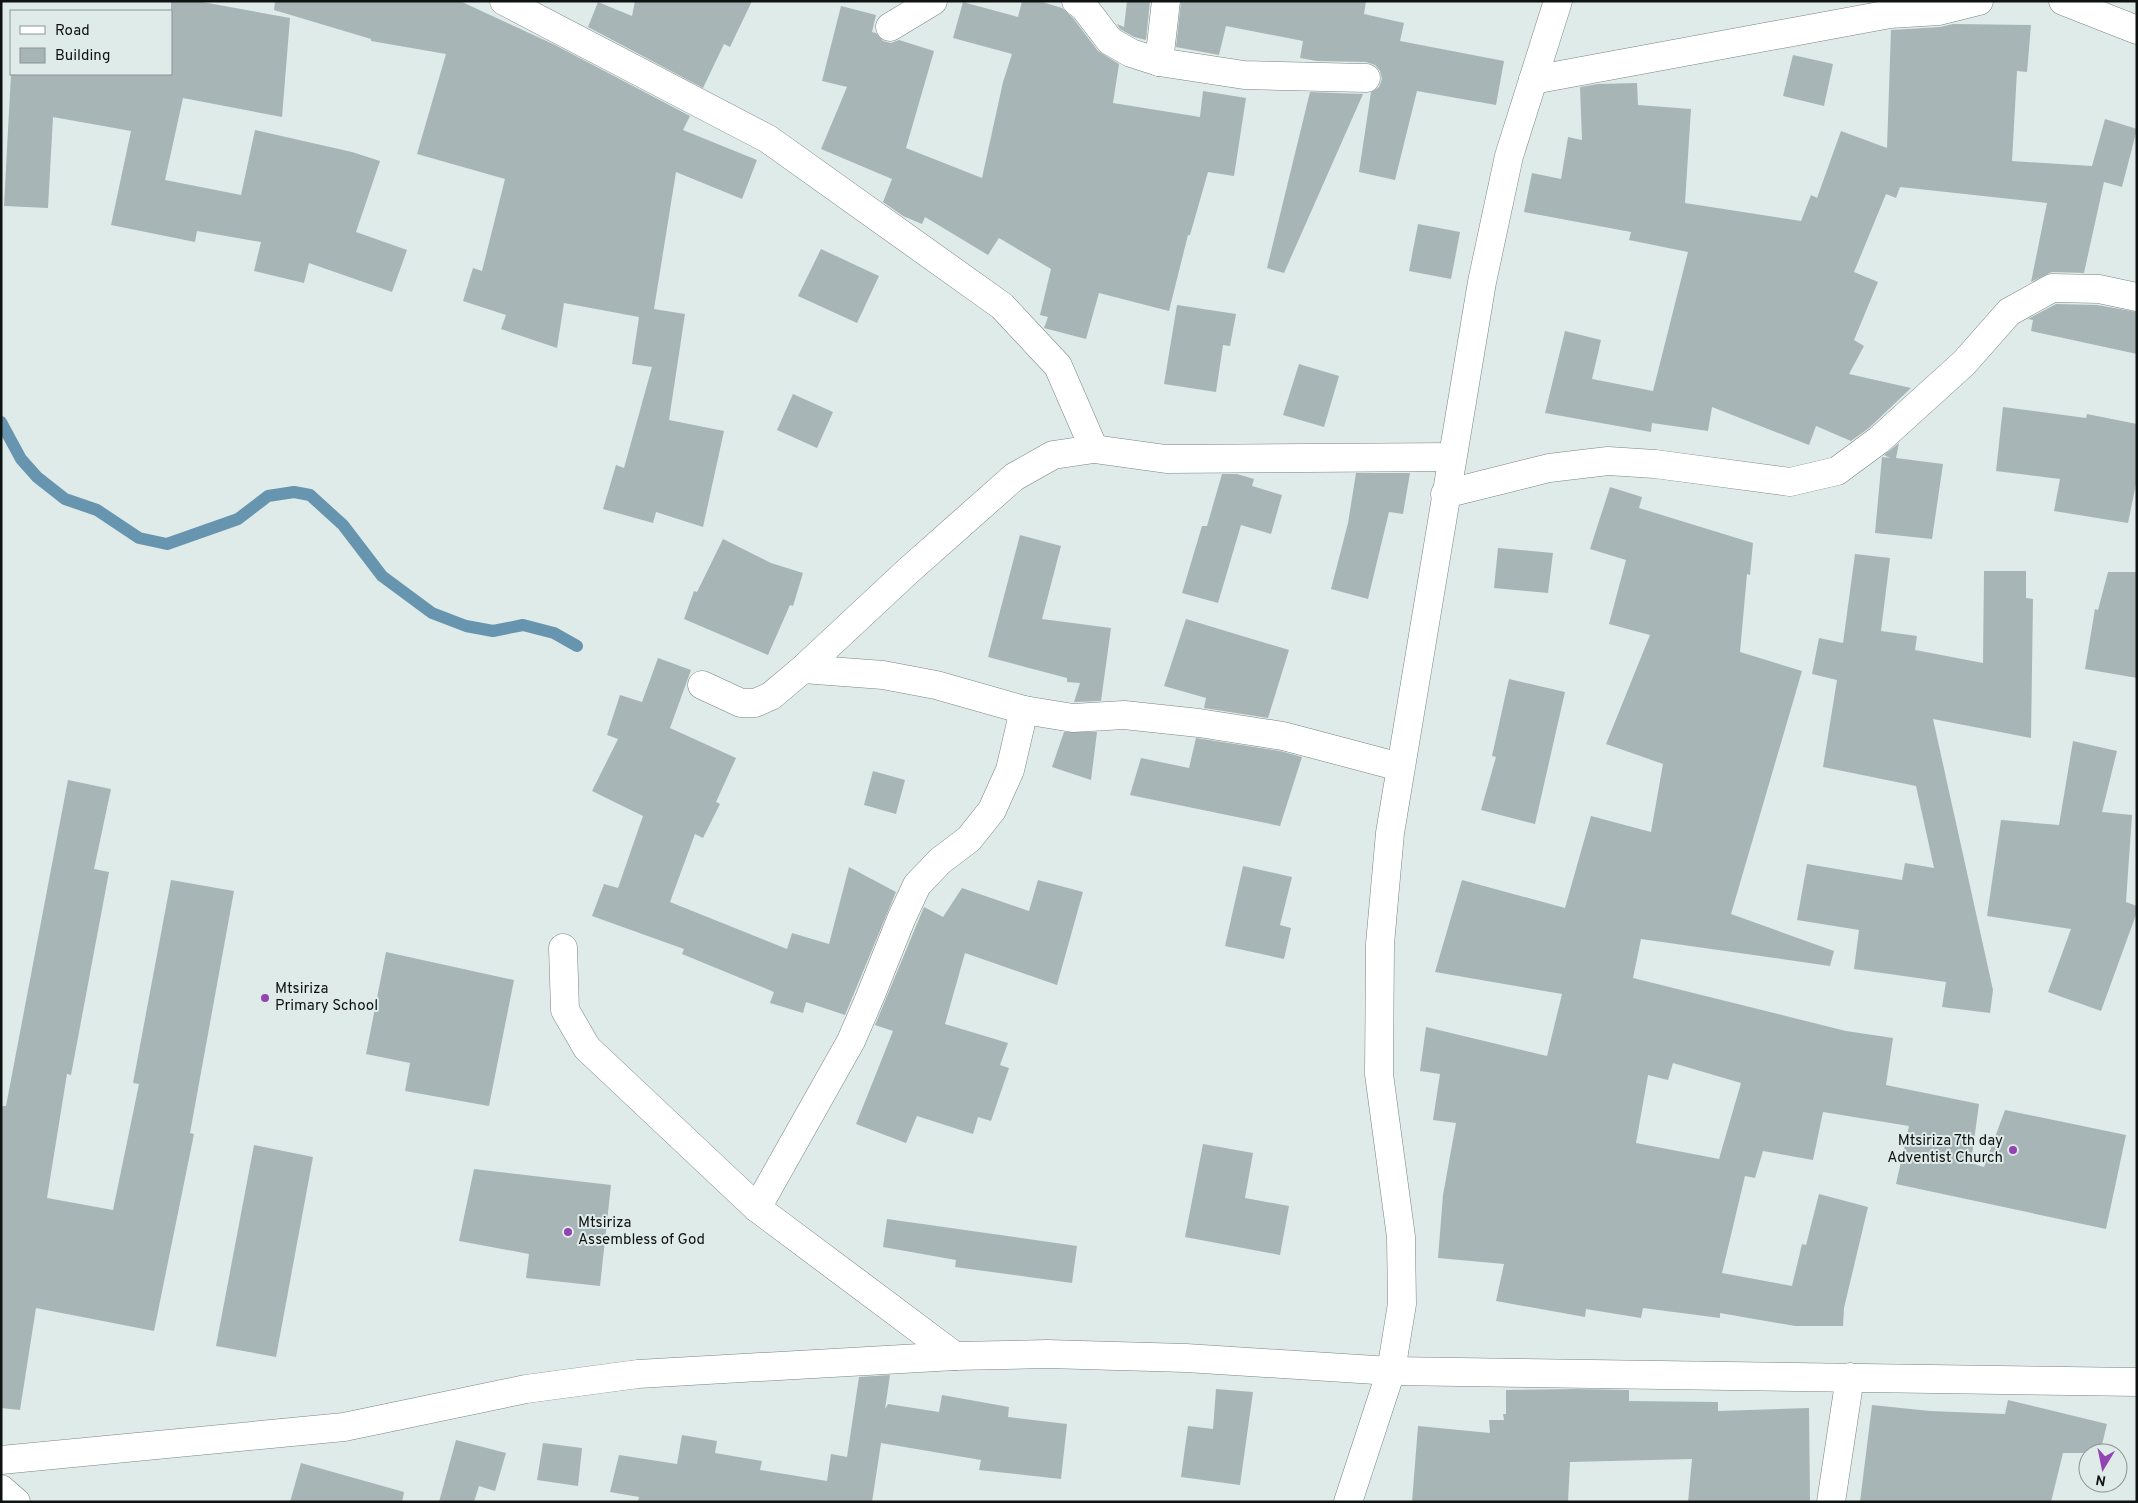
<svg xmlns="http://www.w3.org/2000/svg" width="2138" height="1503" font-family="Overpass,sans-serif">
<rect width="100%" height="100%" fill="#dfebe8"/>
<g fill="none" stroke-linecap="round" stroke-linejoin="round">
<polyline stroke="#6795af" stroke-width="12" points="1,422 21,459 37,477 65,499 97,510 139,538 167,544 238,519 268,496 294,492 310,495 343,525 382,576 432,613 466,626 493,631 523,625 554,633 577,646"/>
</g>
<g fill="#a8b5b6" fill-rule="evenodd">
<polygon points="171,1 197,1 290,18 282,117 183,98 165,180 241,195 255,130 352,152 380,161 356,232 407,250 392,292 309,263 304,283 254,271 261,242 197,231 195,242 111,225 131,131 53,117 48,208 4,206 11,74 171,74"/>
<polygon points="275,1 460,1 555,45 690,116 683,130 757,160 742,199 676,172 654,309 685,314 669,420 724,431 703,527 656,512 653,523 603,509 616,465 624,468 652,367 632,364 639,317 564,303 557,348 501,329 506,315 463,301 473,268 482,271 505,179 417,154 446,54 371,41 371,39 274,10"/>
<polygon points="635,1 752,1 730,47 724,44 703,88 588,27 598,2 632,16"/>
<polygon points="1022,1 1039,1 1062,8 1073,18 1098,51 1119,64 1113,103 1200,117 1203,91 1246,98 1234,176 1208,172 1190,235 1188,235 1169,311 1099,293 1086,339 1044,328 1048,317 1040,315 1051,269 999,238 988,255 925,217 922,224 903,216 883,202 892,179 821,149 847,87 822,81 841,6 876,15 872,32 876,33 883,41 891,43 899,40 934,51 906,148 982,178 1003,82 1012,54 953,38 963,2 1018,17"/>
<polygon points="1127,1 1150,1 1146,40 1134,37 1120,29 1117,24 1124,27"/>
<polygon points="1181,1 1366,1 1364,14 1404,23 1400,41 1504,61 1496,105 1417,91 1395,180 1359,172 1371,92 1379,87 1382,79 1380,71 1375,65 1366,62 1317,61 1300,58 1303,41 1226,26 1219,55 1176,47"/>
<polygon points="1953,24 2031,25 2027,72 2017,71 2012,161 2092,166 2105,119 2137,129 2122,187 2104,182 2084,273 2052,272 2031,282 2047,203 1900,187 1896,198 1886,194 1854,272 1878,282 1854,340 1864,346 1849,374 1911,388 1869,428 1851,441 1816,426 1809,445 1712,407 1708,431 1652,423 1651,432 1545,413 1565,331 1601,340 1592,379 1653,391 1688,252 1629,240 1631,232 1524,212 1532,173 1561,179 1568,137 1582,140 1580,87 1598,84 1637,83 1638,105 1691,109 1685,203 1801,221 1811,195 1817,198 1841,131 1887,148 1891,30 1940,27"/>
<polygon points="1793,55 1833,64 1824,106 1783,96"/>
<polygon points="1310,92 1363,94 1284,273 1267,268"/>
<polygon points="1418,224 1460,232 1451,279 1409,271"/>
<polygon points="821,249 879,276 857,323 798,296"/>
<polygon points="2056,304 2097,305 2137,312 2137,354 2031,331 2033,320 2028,319"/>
<polygon points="1177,305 1236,314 1230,346 1223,345 1216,392 1164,384"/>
<polygon points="1299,364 1339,376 1324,427 1283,415"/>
<polygon points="793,394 833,412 817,448 777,430"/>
<polygon points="2003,407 2086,418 2087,414 2137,424 2137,479 2128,523 2054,511 2060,479 1996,471"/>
<polygon points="1899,443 1896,458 1943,464 1932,539 1875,533 1882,457 1890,458 1884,455"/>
<polygon points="1356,473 1410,473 1403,514 1389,512 1368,599 1331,589 1348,523"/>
<polygon points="1222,474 1237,474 1254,479 1252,486 1282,495 1271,534 1241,525 1218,603 1182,593 1202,526 1207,526"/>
<path d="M1610 487 1642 497 1639 508 1753 543 1750 575 1747 574 1740 652 1802 671 1731 914 1834 951 1830 966 1641 939 1633 978 1846 1031 1893 1038 1886 1085 1979 1104 1971 1163 1984 1167 2005 1110 2126 1135 2106 1229 1896 1184 1909 1126 1823 1112 1813 1160 1763 1151 1755 1178 1745 1176 1722 1273 1792 1286 1802 1244 1806 1245 1819 1194 1868 1207 1844 1308 1843 1326H1795L1720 1313V1318L1643 1308 1641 1318 1586 1309 1585 1317 1496 1301 1504 1264 1438 1258 1443 1195 1456 1123 1433 1120 1440 1074 1420 1071 1426 1027 1547 1056 1562 994 1435 972 1462 880 1565 908 1591 816 1651 832 1663 764 1606 744 1650 635 1609 624 1626 560 1590 549ZM1673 1063 1741 1083 1719 1159 1636 1143 1648 1075 1668 1080Z"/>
<polygon points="1020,535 1061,546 1042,619 1111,628 1101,701 1074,702 1080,683 1067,682 1067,678 988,657"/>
<polygon points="723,539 771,563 803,573 793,606 790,605 768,655 684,619 694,591 697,592"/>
<polygon points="1498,548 1553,553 1548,593 1494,588"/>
<polygon points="1855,554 1890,558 1881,631 1917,636 1915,650 1983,663 1984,571 2026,571 2026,598 2033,599 2031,738 1933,719 1993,990 1990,1013 1942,1007 1946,982 1854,969 1859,930 1797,920 1807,864 1902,880 1905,863 1934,868 1916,786 1823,767 1837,680 1812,674 1819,638 1843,643"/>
<polygon points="2108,572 2137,572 2137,678 2085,669 2095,609 2098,610"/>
<polygon points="1186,619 1289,650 1268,718 1204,708 1206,698 1164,686"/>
<polygon points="658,658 691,670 670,728 736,758 716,802 720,804 703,838 695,834 670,902 787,949 792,933 829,944 849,867 896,892 845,1015 806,1002 803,1013 770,1003 774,992 682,954 684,949 592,916 604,884 618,888 643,816 592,791 618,739 607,735 620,695 642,702"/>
<polygon points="1509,679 1565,692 1535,824 1481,810 1496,757 1492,756"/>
<polygon points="1064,732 1097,732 1091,780 1052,767"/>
<polygon points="1196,738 1280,751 1302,757 1280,826 1130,795 1141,758 1189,768"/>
<polygon points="2073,741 2117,751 2102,812 2132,815 2126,902 2137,906 2137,912 2101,1011 2048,992 2071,929 1987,916 2001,820 2059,825"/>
<polygon points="873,771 905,780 896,814 864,805"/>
<polygon points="68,780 111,789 94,869 109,872 71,1075 67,1074 47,1198 113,1210 139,1084 133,1083 171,880 234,891 190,1133 194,1134 154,1331 36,1308 20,1410 1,1408 1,1106 6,1106"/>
<polygon points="1243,866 1292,877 1280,925 1291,928 1284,959 1225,946"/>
<polygon points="1038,880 1083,892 1057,985 965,953 945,1024 1008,1043 1000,1065 1009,1068 991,1121 978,1117 973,1134 917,1116 906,1143 856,1124 893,1031 875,1025 924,907 943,917 962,888 1029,911"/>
<polygon points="386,952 514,980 489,1106 405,1091 410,1063 366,1054"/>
<polygon points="1203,1144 1253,1153 1245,1198 1289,1206 1280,1255 1185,1237"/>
<polygon points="254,1145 313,1157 276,1357 216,1346"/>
<polygon points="474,1169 611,1185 600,1286 526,1278 529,1254 459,1241"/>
<polygon points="887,1219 1077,1246 1072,1283 955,1267 956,1260 883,1247"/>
<polygon points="890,1375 885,1409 888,1404 939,1412 942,1395 1009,1407 1008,1417 1067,1424 1061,1479 979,1470 981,1460 881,1443 872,1502 638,1502 639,1497 610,1492 619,1455 677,1464 682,1435 717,1441 715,1453 762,1461 760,1470 827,1481 831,1454 847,1457 859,1377"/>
<polygon points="1216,1389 1253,1392 1240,1485 1181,1477 1188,1426 1213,1429"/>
<polygon points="1575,1389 1629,1390 1629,1401 1718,1402 1718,1411 1809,1408 1810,1502 1688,1502 1692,1459 1570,1462 1568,1502 1412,1502 1418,1426 1490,1433 1489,1420 1504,1420 1503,1414 1506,1414 1506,1390"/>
<polygon points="2008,1400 2107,1424 2100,1453 2063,1453 2051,1502 1860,1502 1872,1405 1930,1411 2005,1414"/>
<polygon points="456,1440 506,1453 495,1491 479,1486 474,1502 439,1502"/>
<polygon points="543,1443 582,1448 578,1486 537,1480"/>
<polygon points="301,1463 404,1492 402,1502 290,1502"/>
</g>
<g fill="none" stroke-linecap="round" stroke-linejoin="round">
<defs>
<g id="street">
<polyline points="504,1 768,139 1002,306 1058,366 1094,449"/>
<polyline points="1076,1 1084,7 1110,41 1131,53 1159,62 1244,75 1366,78"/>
<polyline points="2063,1 2137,30"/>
<polyline points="890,27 933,1"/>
<polyline points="1159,62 1166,1"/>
<polyline points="1533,80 1890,14 1939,11 1979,1"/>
<polyline points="1445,494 1549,468 1608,461 1655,464 1790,482 1837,471 1879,440 1964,363 2009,312 2052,288 2099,289 2137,297"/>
<polyline points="803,669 883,675 936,685 1024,710 1073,718 1124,715 1199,723 1283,736 1400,767"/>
<polyline points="702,685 741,703 755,703 771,696 803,669 908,571 1014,477 1053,455 1094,449 1166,459 1452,457"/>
<polyline points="563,948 565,1010 587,1048 757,1208 955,1356"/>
<polyline points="757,1208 851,1041 870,997 902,917 917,885 940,861 969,839 992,810 1010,770 1024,710"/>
<polyline points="1,1489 16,1502"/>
<polyline points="1348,1502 1391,1371 1402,1304 1401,1237 1379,1074 1380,944 1390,833 1482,282 1509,156 1558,1"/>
<polyline points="1831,1502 1850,1377"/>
</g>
<polyline id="secondary" points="1,1460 344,1427 526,1389 638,1374 955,1356 1047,1354 1186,1358 1391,1371 2137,1382"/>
</defs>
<use href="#street" stroke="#7a8582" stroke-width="29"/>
<use href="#secondary" stroke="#7a8582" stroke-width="29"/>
<use href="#street" stroke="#fff" stroke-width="28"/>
<use href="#secondary" stroke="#fff" stroke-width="28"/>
</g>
<g fill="#9343b2" stroke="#dfebe8" stroke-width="2">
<circle cx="265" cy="998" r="5"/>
<circle cx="2013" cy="1150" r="5"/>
<circle cx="568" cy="1232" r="5"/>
</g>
<g text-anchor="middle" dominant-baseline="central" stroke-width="4" stroke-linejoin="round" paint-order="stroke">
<g font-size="15" fill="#0e1211" stroke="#dfebe8" text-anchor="start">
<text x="275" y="989">Mtsiriza<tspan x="275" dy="17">Primary School</tspan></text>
<text x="2003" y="1141" text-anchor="end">Mtsiriza 7th day<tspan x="2003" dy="17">Adventist Church</tspan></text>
<text x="578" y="1223">Mtsiriza<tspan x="578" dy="17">Assembless of God</tspan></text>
</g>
</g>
<rect width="2138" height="1503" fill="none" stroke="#0e1211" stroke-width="5"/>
<rect x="10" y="10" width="162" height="65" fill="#dfebe8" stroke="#8b9492"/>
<rect x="20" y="26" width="25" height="8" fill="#ffffff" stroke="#8b9492"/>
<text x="55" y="35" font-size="15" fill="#0e1211">Road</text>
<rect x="20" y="48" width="25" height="15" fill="#a8b5b6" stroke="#8b9492"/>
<text x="55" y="60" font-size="15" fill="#0e1211">Building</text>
<g transform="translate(2103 1468) rotate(190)"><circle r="24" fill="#dfebe8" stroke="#8b9492"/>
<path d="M0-4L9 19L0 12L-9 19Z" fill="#9343b2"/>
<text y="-8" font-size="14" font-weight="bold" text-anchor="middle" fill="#0e1211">N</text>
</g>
</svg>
